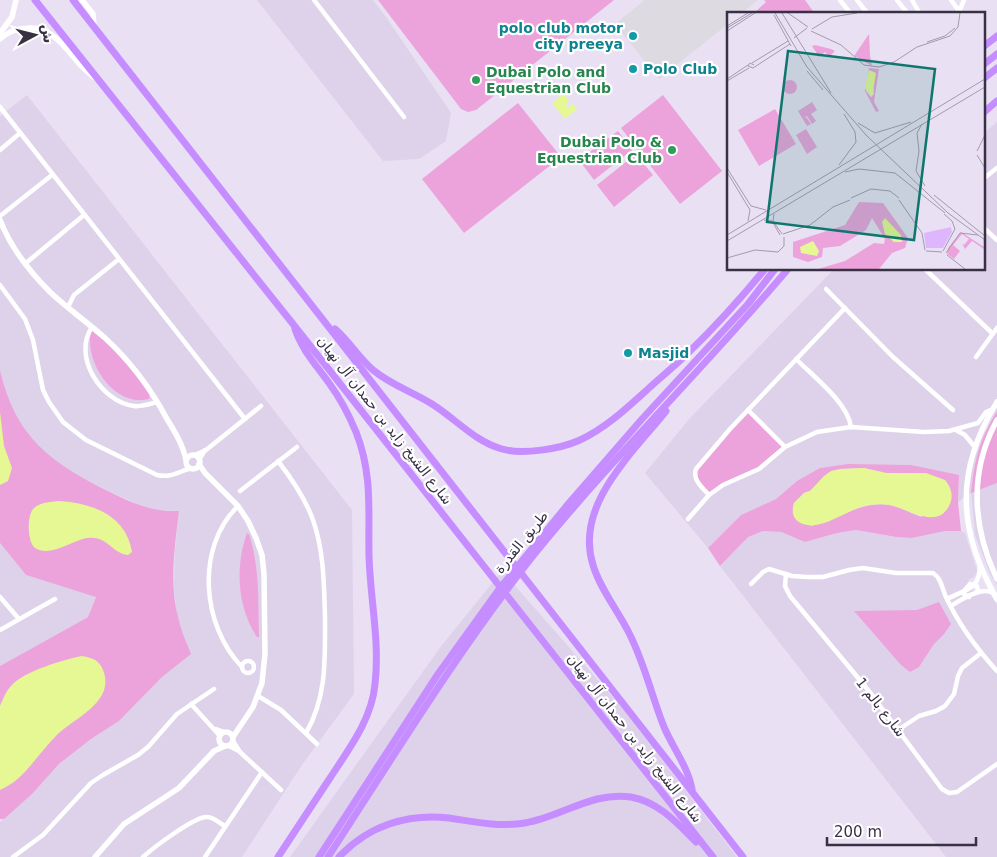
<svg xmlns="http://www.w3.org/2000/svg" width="997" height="857" font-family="'DejaVu Sans',Cairo,sans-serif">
<rect width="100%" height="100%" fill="#e9e0f3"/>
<g fill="#ded2eb">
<polygon points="257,0 373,0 386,17 451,113 446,141 419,159 383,161"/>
<polygon points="27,95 352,510 354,694 302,765 242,857 0,857 0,822 32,794 59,764 91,739 119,721 162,677 190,654 177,616 174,588 175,550 179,511 150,510 83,479 63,467 40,448 27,432 14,412 4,387 0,370 0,116"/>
<polygon points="997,122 997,410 986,428 972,492 997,483 997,585 991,576 975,535 971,493 958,502 959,475 797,481 776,499 741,515 708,548 645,473 690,418 834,269 983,269 983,134"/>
<polygon points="856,530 896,537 912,538 945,531 961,531 965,533 977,571 975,576 968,580 974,593 986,588 997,605 997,857 946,857 720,566 748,536 763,531 781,532 805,542 837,533"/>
<polygon points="0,543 26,575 96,596 88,617 0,666"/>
<polygon points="502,571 619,704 737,857 290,857 442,645"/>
</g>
<g fill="#eca3db" fill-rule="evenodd">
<polygon points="378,0 614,0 476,110 468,112 461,109"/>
<polygon points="764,0 805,0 815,14 753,14 766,2"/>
<polygon points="663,95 722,171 680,204 621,128"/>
<polygon points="518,103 561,157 464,233 422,179"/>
<polygon points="618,131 632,150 594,180 579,160"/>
<polygon points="636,154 653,175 614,207 597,185"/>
<path d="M95 330 121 356 150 393 149 399C114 408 84 362 91 331Z"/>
<path d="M0 370C15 437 52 464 110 492 135 504 151 512 179 511 175 545 169 583 178 617 181 630 186 642 191 654L162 677 119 721 91 739 59 764 32 794 4 819H0V666L88 617 96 597 26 575 0 543Z"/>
<path d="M997 411V483L971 493C974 461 980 438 997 411Z"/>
<polygon points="747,412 783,448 763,465 710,494 698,480 696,471"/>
<path d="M848 464 911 465 959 475 958 502 961 531H945L912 538 896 537 856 530 837 533 805 542 781 532 763 531 748 537 720 566 708 548 741 515 776 499 797 481 820 468ZM864 468 886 473H926L922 517C912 514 903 508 893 506 864 498 838 520 811 526L793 514 794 503 804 493 810 491 840 469Z"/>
<path d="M247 533 249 534C260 567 258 603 259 637H257C237 607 235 567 247 533Z"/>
<polygon points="939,602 951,624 944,634 934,644 919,667 910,672 901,665 854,611 917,610"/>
</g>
<polygon fill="#dddae2" points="645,0 758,0 741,14 728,14 728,24 659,79 615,24"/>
<g fill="#e5f894">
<polygon points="563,94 569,101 566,104 568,108 573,104 577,109 565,119 552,103"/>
<polygon points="0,412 4,446 12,468 8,481 0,485"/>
<path d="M864 468 886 473H926L945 480C950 486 953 493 951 501 941 532 910 510 891 505 884 504 876 504 868 505 849 508 823 531 803 524 793 521 791 512 794 503L804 493 810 491 824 476 831 471 840 469Z"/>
<path d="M59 501C92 503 126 515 132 552L128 555C111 553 108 535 87 538 73 540 50 558 35 548 27 542 27 516 33 509 39 502 51 502 59 501Z"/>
<path d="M82 656C93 658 99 660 103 670 116 703 73 718 55 737 37 755 24 780 0 790V706C3 699 6 691 11 686 24 671 63 660 82 656Z"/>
</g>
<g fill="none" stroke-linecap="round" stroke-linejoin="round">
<g stroke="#fff" stroke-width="4.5">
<polyline points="314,0 404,117"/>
<polyline points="840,0 851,14"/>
<polyline points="857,0 868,14"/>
<polyline points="897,0 908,14"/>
<polyline points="912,0 920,14"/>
<polyline points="951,0 959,11"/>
<polyline points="958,14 964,0"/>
<polyline points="0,107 245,419"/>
<polyline points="0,150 20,133"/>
<polyline points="983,179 997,168"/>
<polyline points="0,216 52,175"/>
<polyline points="983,227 997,240"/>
<polyline points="26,263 84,215"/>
<polyline points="925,269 993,334"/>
<path d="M0 285 25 319 33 340 43 390 49 402 63 422 86 440 157 475C171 478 178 472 191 468"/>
<polyline points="826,289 893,357 953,410"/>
<polyline points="68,307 74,295 119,259"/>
<path d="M92 327C72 356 101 402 134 406 142 407 150 404 157 402"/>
<polyline points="976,357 997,328"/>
<path d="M796 359C813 376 848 403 851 427"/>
<polyline points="748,410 785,447"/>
<polyline points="956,430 965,435 974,446"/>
<polyline points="195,455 206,450 261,406"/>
<polyline points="199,460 205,450"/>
<path d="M278 461C292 479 305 498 313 520 324 551 324 585 325 618 325 658 327 697 306 733"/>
<polyline points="240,491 297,447"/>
<path d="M709 495C703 488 692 480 696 469L730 429 845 308"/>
<path d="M238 506C195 548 202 626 242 667"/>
<polyline points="688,519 709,495 723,485 759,469 785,447 817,432 851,427 924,432 949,431 978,423 986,412 993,409"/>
<polyline points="786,574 785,586 790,596 869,691 942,789 949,793 957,792 997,764"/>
<path d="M751 584 763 572 769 569 792 576 807 577H823L849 570 863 568 896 573H933C942 579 942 589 946 597 959 625 977 649 997 671"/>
<polyline points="0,597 19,619"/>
<polyline points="969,597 964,594 964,591 970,584 977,586 978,592"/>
<path d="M947 599C966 589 980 590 980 565"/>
<path d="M951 606C960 600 983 586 993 593"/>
<polyline points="0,630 55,599"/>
<circle cx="248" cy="667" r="6"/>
<polyline points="258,696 281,710 317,744"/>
<polyline points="191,704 220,736"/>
<polyline points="216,729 224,732"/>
<polyline points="898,730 919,716 936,711 945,706 954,694 958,676 962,668 981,653"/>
<polyline points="233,741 240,752 281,790"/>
<polyline points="229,746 239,751"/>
<polyline points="13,857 43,835 91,783 103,775 138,755 148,747 177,714 214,689"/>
<path d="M143 857C153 848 195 816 207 817 214 817 219 823 225 826"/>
<polyline points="205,857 262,772"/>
</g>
<g stroke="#fff" stroke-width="5.5">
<polyline points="82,0 93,14 94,27"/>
<polyline points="0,33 12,17 16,0"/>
<path d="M0 39C8 32 17 28 28 28 61 26 72 65 97 79"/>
<path d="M0 220C10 246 30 272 50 292 67 308 87 322 105 338 130 361 151 389 167 419 175 432 183 445 186 460"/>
<path d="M997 402C955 470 957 530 997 599"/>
<path d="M997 420C969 471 972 527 997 579"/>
<circle cx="193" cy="462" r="7"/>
<polyline points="199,464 205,473 238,506 248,521 256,538 262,555 264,574 265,654 262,683 253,707 233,737"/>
<circle cx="226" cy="739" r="7"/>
<polyline points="95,857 124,824 179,788 214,751 225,746"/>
</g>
<g stroke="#c58dff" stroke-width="7">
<polyline points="35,0 293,324 713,857"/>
<polyline points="73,0 743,857"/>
<polyline points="983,47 997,36"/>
<polyline points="983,65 997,54"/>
<polyline points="983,79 997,68"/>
<polyline points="983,113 997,101"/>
<path d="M335 329C349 341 359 358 373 370 391 385 413 392 432 404 456 419 474 441 502 449 523 455 560 449 580 440 606 428 628 407 649 388 662 376 676 365 689 352 716 326 741 298 765 269"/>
<path d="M666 411C633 453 574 505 593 565 600 589 619 612 630 635 645 665 652 697 664 727 673 748 688 767 692 789"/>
<path d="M278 857C295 831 313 804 330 778 349 749 372 719 375 684 380 641 370 598 369 555 368 512 373 475 356 432 349 415 340 398 329 383 316 365 302 350 295 329"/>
<polyline points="319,857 438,674 500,588 569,503 642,419 748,304 775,269"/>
<path d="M328 857C394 756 457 652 532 557 613 457 705 367 788 269"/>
<path d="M339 857C368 826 407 813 449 818 475 822 498 827 525 823 561 817 593 791 631 797 659 802 677 823 696 842"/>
</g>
</g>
<g fill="#0f9aa8" stroke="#fff" stroke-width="2">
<circle cx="633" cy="36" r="5"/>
<circle cx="633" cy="69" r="5"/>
<circle cx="628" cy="353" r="5"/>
</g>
<g fill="#2e9e5b" stroke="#fff" stroke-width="2">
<circle cx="476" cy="80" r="5"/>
<circle cx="672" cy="150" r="5"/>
</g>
<g text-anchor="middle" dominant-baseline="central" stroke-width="4.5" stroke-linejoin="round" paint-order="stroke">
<g font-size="14" font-weight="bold" fill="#0d838f" stroke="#fff" text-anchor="start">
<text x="623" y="28" text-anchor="end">polo club motor<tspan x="623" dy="16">city preeya</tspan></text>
<text x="643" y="69">Polo Club</text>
<text x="638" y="353">Masjid</text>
</g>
<g font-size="14" font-weight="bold" fill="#27864d" stroke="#fff" text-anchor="start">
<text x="486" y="72">Dubai Polo and<tspan x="486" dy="16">Equestrian Club</tspan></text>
<text x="662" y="142" text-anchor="end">Dubai Polo &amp;<tspan x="662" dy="16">Equestrian Club</tspan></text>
</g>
<g font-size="14" fill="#383144" stroke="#fff">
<text transform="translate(385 420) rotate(52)">شارع الشيخ زايد بن حمدان آل نهيان</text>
<text transform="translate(521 542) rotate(-51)">طريق القدرة</text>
<text transform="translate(881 707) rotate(52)">شارع بالم 1</text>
<text transform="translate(635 738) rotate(52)">شارع الشيخ زايد بن حمدان آل نهيان</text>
</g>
</g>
<g transform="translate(727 12)">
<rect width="258" height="258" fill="#e9e0f3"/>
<path d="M142 22 143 43 145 54 127 44ZM88 33 104 37 108 39 102 45 98 40 92 45 85 34ZM142 56 152 57 147 90 152 99 149 100 138 79ZM141 61 146 68 147 82 144 85 139 79ZM56 75a7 7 0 1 1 14 0a7 7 0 1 1-14 0ZM85 90 90 98 84 102 89 109 85 112 80 104 76 106 79 105 84 112 80 114 71 99ZM48 97 69 132 32 154 11 118ZM79 117 90 135 80 142 69 123ZM132 190 156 191 181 226 178 236 165 241 152 257H91L118 249 147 231 157 232 158 227 145 206 139 218 113 234 96 236 95 245 81 250 66 245V230L118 213ZM234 220 257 235V237L245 229 238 237 235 231 237 233 242 227 235 222 226 233 233 239 227 247 220 242 221 236Z" fill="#eca3db" fill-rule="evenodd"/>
<path d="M223 212 225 220 216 236H199L197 221 224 215Z" fill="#deb6fd"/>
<path d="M142 58 149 61 145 85 138 76ZM158 206 174 223 175 230H167L158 222 155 210ZM86 229 92 239 90 244 74 241 73 235Z" fill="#e5f894"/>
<path fill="none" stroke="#a29aad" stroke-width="1" d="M48 1 80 55 139 123 221 201 258 228M55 1 104 81M61 1 81 15M47 3 64 34M0 14 21 1M0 16 25 1M85 17 105 5 130 1M0 19 28 1M84 19 114 33 137 53 152 55 167 50 190 35 223 24 231 15 233 1M67 26 80 16M200 30 218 24 228 16M25 51 61 29M27 53 23 51 21 54 26 56 63 32M80 59 96 78M0 67 21 53M0 69 22 56M131 111 148 121 184 110M195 112 190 121 192 139 189 159 198 174M250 139 258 123M250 143 258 156M112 153 129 130 128 120 117 102M0 156 24 194 39 198M0 160 23 198 21 209M118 160 132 157 168 161 218 201M207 183 258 224M124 186 144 177 163 179 172 186M172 188 195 221 198 238M47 202 46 209 55 222M37 208 45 209 53 223M56 222 83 213 106 195 123 188M0 223 258 67M0 229 258 75M199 239 215 240M216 239 228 217 225 209 217 202M219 241 233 221 251 223M220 243 238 257M0 246 28 238 51 240 57 234V225"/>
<path fill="#0f766e" fill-opacity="0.15" stroke="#0f766e" stroke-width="2.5" d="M61 39 208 57 187 228 40 210Z"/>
<rect width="258" height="258" fill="none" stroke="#383144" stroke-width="2.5"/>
</g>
<g transform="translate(35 35) rotate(83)" stroke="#ffffff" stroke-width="4" paint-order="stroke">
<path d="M0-4L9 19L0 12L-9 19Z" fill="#383144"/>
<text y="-8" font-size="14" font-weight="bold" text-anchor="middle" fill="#383144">ش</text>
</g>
<path d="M827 837v8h149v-8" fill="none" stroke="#383144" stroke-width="2.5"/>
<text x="834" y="837" font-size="15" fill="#383144" stroke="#ffffff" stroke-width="4" paint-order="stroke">200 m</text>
</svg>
